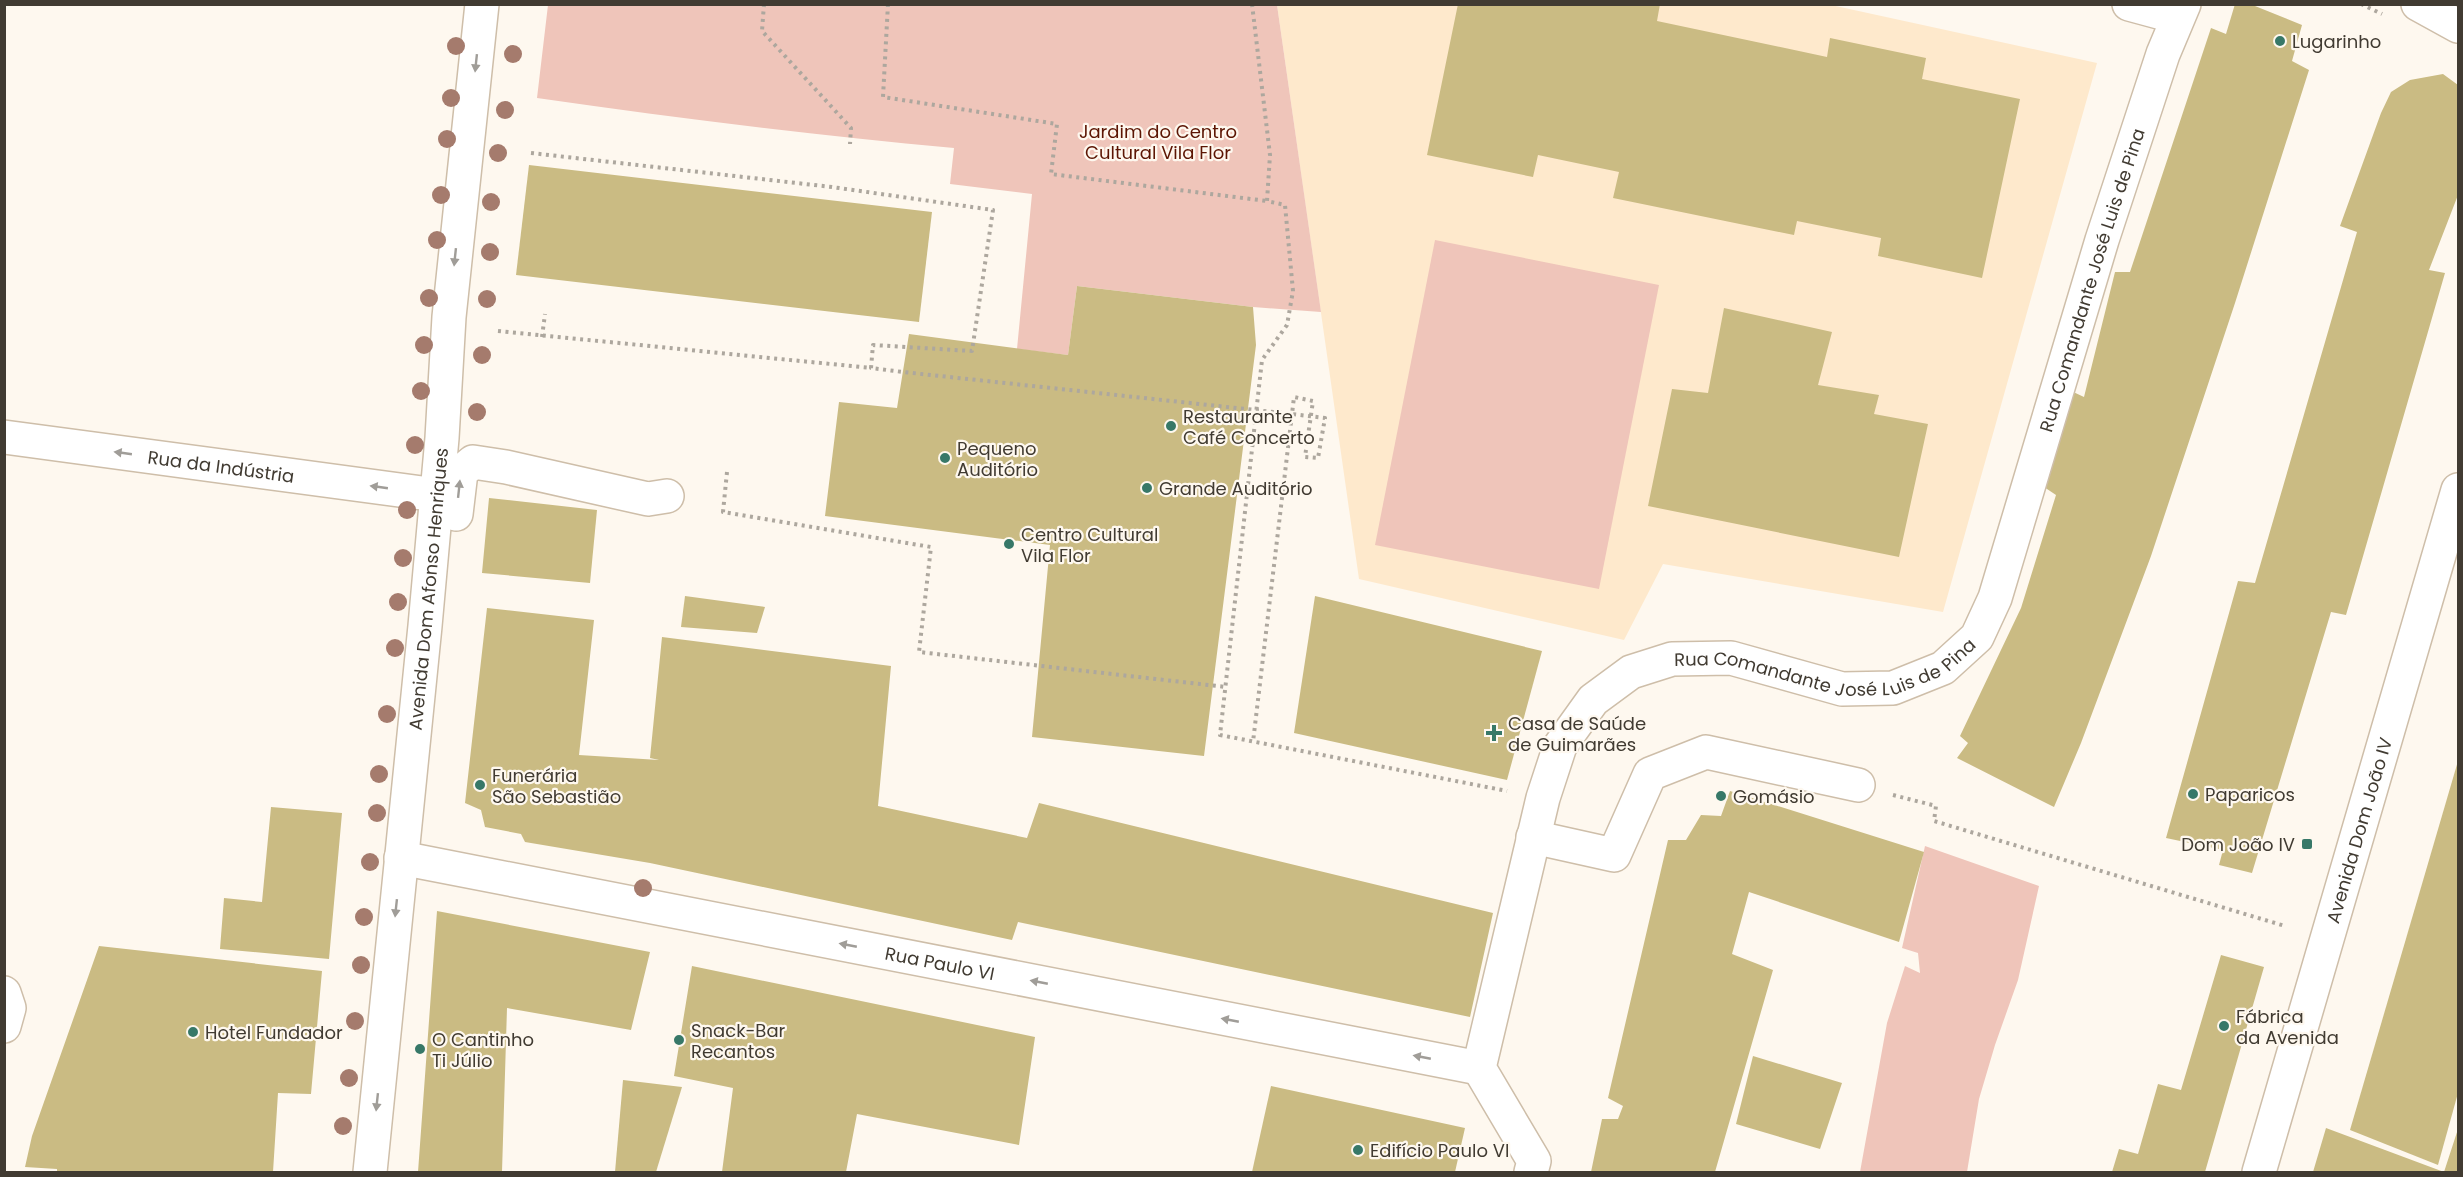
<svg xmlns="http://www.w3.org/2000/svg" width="2463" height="1177" font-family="Poppins,sans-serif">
<rect width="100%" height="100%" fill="#fef8ef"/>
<polygon fill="#fee9cc" points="1277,5 1831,5 2097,63 1943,612 1663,564 1624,640 1359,579"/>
<g fill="#efc5ba">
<path d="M548 5H1277L1321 312 1253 307 1077 286 1068 355 1017 349 1032 194 950 184 954 148C814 135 676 118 537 98Z"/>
<polygon points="1435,240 1659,285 1599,589 1375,545"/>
<polygon points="1925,846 2039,886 2018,980 1995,1045 1979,1099 1967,1172 1860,1172 1887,1023 1905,966 1920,973 1918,953 1902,948"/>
</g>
<g fill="#cabb83">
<polygon points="1458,4 1660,4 1657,21 1827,57 1830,38 1926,58 1922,79 2020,99 1982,278 1878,256 1881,238 1797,221 1794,235 1613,198 1619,172 1538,155 1533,177 1427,155"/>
<polygon points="2235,4 2250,4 2302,25 2292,61 2309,70 2235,303 2151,556 2081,743 2054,807 1957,758 1968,743 1960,736 2021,608 2056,495 2044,487 2069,390 2084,397 2115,272 2130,272 2211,28 2226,34"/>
<polygon points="2443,74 2458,85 2458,195 2429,270 2445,273 2346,615 2331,612 2252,873 2219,865 2223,850 2166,838 2238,581 2255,583 2357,232 2340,226 2381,113 2391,92 2410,80"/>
<polygon points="529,165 932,212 919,322 516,275"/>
<polygon points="1077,286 1253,307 1256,345 1204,756 1032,737 1050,545 825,516 839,402 897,408 909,334 1068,355"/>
<polygon points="1724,308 1832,332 1818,385 1879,395 1874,414 1928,424 1899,557 1648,506 1672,389 1708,393"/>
<polygon points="489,498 597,510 590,583 482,573"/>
<polygon points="685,596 765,607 757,633 681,627"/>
<polygon points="1315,596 1542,651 1507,780 1294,733"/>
<polygon points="487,608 594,620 579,755 659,760 650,758 662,637 891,666 878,806 1027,838 1039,803 1493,913 1470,1017 1018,922 1012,940 650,863 525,842 521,834 485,827 481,810 465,803"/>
<polygon points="2458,761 2458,1093 2438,1165 2350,1130"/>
<polygon points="1730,791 1924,852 1899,942 1749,892 1732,954 1773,970 1715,1172 1591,1172 1602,1119 1618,1119 1623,1106 1608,1098 1668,840 1686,840 1701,815 1721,816"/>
<polygon points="271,807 342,813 329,959 220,949 224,898 262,902"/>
<polygon points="437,911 650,952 631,1030 507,1008 502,1172 418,1172"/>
<polygon points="99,946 322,971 311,1094 278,1093 273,1172 57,1172 57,1169 25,1167 32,1136"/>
<polygon points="2221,955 2264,967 2205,1172 2112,1172 2119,1149 2138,1154 2158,1084 2181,1090"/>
<polygon points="692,966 1035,1037 1019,1145 857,1114 846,1172 722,1172 733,1088 674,1076"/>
<polygon points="1753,1056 1842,1083 1820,1149 1736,1124"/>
<polygon points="623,1080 682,1087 656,1172 615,1172"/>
<polygon points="1271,1086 1465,1128 1455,1172 1252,1172"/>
<polygon points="2326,1128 2444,1172 2458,1129 2458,1172 2313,1172"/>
</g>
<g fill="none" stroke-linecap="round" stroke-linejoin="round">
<defs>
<g id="minor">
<polyline points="2129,4 2177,17"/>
<polyline points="2418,4 2458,26"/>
<path id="s1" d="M4 437 437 495"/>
<polyline points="456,514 461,472 473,462 506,467 648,499 667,496"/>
<polyline points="1533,837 1614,855 1650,774 1706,752 1858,785"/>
<path id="s2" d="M401 858 1479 1068"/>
<polyline points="4,993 9,1008 4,1026"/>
<path id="s3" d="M370 1172 425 626 442 438 449 317 482 4"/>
<path id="s4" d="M1531 1172 1534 1161 1479 1068 1543 798 1560 746 1593 700 1631 672 1672 659 1731 658 1842 689 1893 688 1943 668 1977 637 1995 598 2102 240 2163 54 2184 4"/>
<path id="s5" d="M2259 1172 2458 490"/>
</g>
</defs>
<use href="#minor" stroke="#cebea9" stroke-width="36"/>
<g stroke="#ada79e" stroke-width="4" stroke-dasharray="3 4.5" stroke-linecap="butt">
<polyline points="764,4 762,31 851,128 850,144"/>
<polyline points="888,4 883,97 1057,124 1051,174 1267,201"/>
<polyline points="1252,4 1270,155 1267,201 1285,205 1293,291 1287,325 1262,360 1220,735 1507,791"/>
<polyline points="2361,4 2382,14"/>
<polyline points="531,153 832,187 993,210 972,351 873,345 871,368 903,372 1292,414 1325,418 1318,458 1305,457 1313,401 1294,397 1292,414 1253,742"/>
<polyline points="498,331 871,368"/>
<polyline points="542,337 545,314"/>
<polyline points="727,472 723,512 931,547 919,652 1226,687"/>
<polyline points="1893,795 1936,806 1934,821 2285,926"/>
</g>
<use href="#minor" stroke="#fff" stroke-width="33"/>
</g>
<g fill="#a57b6d">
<circle cx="456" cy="46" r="9"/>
<circle cx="513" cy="54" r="9"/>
<circle cx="451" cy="98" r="9"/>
<circle cx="505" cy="110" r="9"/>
<circle cx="447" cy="139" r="9"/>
<circle cx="498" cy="153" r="9"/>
<circle cx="441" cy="195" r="9"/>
<circle cx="491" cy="202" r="9"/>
<circle cx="437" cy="240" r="9"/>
<circle cx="490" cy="252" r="9"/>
<circle cx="429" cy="298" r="9"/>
<circle cx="487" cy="299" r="9"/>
<circle cx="424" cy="345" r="9"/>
<circle cx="482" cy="355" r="9"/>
<circle cx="421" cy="391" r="9"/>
<circle cx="477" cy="412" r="9"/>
<circle cx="415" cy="445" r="9"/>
<circle cx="407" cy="510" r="9"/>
<circle cx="403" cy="558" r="9"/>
<circle cx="398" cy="602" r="9"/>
<circle cx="395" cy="648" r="9"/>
<circle cx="387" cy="714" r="9"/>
<circle cx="379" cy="774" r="9"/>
<circle cx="377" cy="813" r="9"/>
<circle cx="370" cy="862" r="9"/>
<circle cx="643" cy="888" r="9"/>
<circle cx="364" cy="917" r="9"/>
<circle cx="361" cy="965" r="9"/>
<circle cx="355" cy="1021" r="9"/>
<circle cx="349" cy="1078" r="9"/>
<circle cx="343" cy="1126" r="9"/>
</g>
<defs><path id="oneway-solid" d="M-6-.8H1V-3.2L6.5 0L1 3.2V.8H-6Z" transform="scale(1.5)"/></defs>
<g fill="#a09d98">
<use href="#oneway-solid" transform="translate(476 63) rotate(96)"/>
<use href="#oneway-solid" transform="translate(455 257) rotate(96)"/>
<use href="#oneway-solid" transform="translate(123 453) rotate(-172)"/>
<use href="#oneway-solid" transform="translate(379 487) rotate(-172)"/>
<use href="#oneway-solid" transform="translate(459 489) rotate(-84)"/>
<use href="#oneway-solid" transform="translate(396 908) rotate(96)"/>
<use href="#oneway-solid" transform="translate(848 945) rotate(-169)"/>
<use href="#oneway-solid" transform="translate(1039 982) rotate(-169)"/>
<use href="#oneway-solid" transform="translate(1230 1020) rotate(-169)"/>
<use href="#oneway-solid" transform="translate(1422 1057) rotate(-169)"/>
<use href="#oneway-solid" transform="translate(377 1102) rotate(96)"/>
</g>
<g fill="#377868" stroke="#fef8ef" stroke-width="2">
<circle cx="2280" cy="41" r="6"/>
<circle cx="1171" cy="426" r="6"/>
<circle cx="945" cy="458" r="6"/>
<circle cx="1147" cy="488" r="6"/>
<circle cx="1009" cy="544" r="6"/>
<path d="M1491 724h6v6h6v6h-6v6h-6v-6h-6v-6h6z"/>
<circle cx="480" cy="785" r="6"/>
<circle cx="2193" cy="794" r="6"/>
<circle cx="1721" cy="796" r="6"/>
<rect x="2301" y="838" width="12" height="12" rx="3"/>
<circle cx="2224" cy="1026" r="6"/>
<circle cx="193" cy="1032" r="6"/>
<circle cx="679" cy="1040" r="6"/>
<circle cx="420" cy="1049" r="6"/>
<circle cx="1358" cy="1150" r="6"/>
</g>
<g text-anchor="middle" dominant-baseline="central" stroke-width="4.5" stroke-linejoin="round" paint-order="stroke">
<g font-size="18" fill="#413b32" stroke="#fef8ef" text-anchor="start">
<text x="2292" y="41">Lugarinho</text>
<text x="1183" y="416">Restaurante<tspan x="1183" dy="21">Café Concerto</tspan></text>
<text x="957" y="448">Pequeno<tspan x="957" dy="21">Auditório</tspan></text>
<text x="1159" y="488">Grande Auditório</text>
<text x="1021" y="534">Centro Cultural<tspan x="1021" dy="21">Vila Flor</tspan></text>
<text x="1508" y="723">Casa de Saúde<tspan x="1508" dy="21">de Guimarães</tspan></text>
<text x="492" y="775">Funerária<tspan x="492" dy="21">São Sebastião</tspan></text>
<text x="2205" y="794">Paparicos</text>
<text x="1733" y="796">Gomásio</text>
<text x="2295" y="844" text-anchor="end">Dom João IV</text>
<text x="2236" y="1016">Fábrica<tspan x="2236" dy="21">da Avenida</tspan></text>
<text x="691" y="1030">Snack-Bar<tspan x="691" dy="21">Recantos</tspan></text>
<text x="205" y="1032">Hotel Fundador</text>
<text x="432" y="1039">O Cantinho<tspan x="432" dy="21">Ti Júlio</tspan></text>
<text x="1370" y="1150">Edifício Paulo VI</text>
</g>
<g font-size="18" fill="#5c1503" stroke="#fef8ef">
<text x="1158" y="131">Jardim do Centro<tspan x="1158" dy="21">Cultural Vila Flor</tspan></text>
</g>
<g font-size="18" fill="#413b32" stroke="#fef8ef">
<text stroke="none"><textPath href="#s4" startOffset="1299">Rua Comandante José Luis de Pina</textPath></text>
<text stroke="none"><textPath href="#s1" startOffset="219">Rua da Indústria</textPath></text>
<text stroke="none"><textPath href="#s3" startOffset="586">Avenida Dom Afonso Henriques</textPath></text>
<text stroke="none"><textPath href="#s4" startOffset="759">Rua Comandante José Luis de Pina</textPath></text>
<text stroke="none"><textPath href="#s5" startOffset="356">Avenida Dom João IV</textPath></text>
<text stroke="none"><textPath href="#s2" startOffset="549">Rua Paulo VI</textPath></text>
</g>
</g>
<rect width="2463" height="1177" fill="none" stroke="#413b32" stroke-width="12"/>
</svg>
